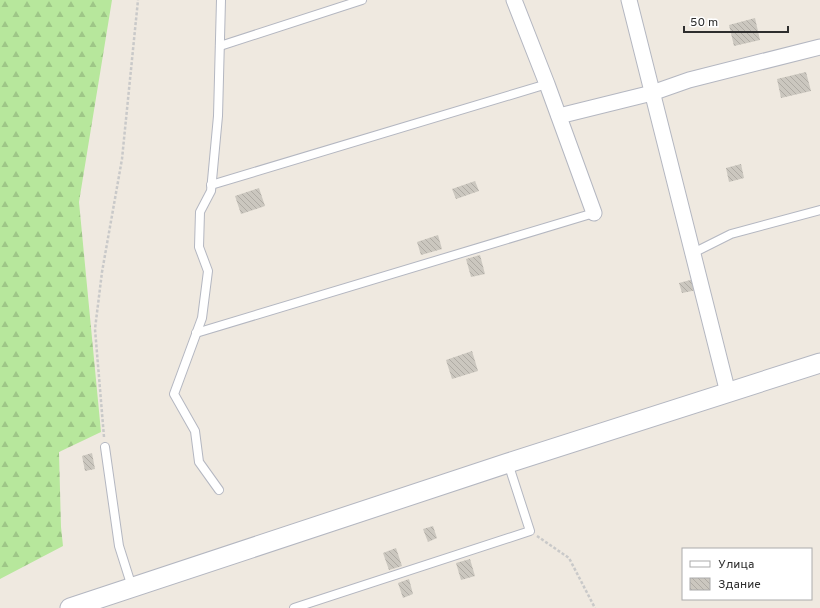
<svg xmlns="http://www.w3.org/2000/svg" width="820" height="608" font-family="Overpass,sans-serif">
<defs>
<pattern id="forest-firs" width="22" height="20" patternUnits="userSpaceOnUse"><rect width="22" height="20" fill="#b7e79c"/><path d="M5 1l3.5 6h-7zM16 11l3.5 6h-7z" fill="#9ec687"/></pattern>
<pattern id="building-back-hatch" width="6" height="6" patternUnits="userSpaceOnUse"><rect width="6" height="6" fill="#cbc7bf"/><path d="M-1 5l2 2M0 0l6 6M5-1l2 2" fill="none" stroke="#afaba4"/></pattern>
</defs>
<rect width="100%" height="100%" fill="#efe9e0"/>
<polygon fill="url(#forest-firs)" points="0,0 112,0 79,202 101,432 59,452 61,527 63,546 0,579"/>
<g fill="url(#building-back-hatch)">
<polygon points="755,18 760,40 734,46 729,25"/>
<polygon points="806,72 811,91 781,98 777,79"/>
<polygon points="741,164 744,178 729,182 726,168"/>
<polygon points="475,181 479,191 456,199 452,189"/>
<polygon points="259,188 265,206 241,214 235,196"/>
<polygon points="438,235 442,249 421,255 417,242"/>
<polygon points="480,255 485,274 471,277 466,259"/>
<polygon points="694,279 697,290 682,293 679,283"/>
<polygon points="472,351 478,371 452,379 446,360"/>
<polygon points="92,453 95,469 85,471 82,456"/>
<polygon points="433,526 437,538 428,542 423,529"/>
<polygon points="396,548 402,566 389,570 383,553"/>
<polygon points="470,559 475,576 461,580 456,563"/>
<polygon points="409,579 413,594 403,598 398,583"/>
</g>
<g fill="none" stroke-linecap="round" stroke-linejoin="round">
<defs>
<g id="service">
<polyline points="220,46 362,0"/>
<polyline points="211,185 547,84"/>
<polyline points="693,253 731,234 820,210"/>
<polyline points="196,333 594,213"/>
<polyline points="105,447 119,546 132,587"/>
<polyline points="219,490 199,462 195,431 174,394 202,318 208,271 199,247 200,212 211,191 218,116 221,0"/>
<polyline points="294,608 530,531 508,463"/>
</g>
<g id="minor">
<polyline points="514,0 547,84 594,213"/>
<polyline points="629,0 728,393"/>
<polyline points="559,116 652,93 689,80 820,47"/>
</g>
<polyline id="tertiary" points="70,608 508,463 820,363"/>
</defs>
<use href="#service" stroke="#b4b7c1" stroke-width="10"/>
<use href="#minor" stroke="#b4b7c1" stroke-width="17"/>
<use href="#tertiary" stroke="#b4b7c1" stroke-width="21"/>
<g stroke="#c9c9c9" stroke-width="2.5" stroke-dasharray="3 2" stroke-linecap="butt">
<polyline points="104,437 95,329 102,272 122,159 138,0"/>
<polyline points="537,536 569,558 595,608"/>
</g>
<use href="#service" stroke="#fff" stroke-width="8"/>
<use href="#minor" stroke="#fff" stroke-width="15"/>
<use href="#tertiary" stroke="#fff" stroke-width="19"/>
</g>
<rect x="682" y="548" width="130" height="52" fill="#ffffff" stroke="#ababab"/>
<rect x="690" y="561" width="20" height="6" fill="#ffffff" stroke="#ababab"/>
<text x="718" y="568" font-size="12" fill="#2e2e2e">Улица</text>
<rect x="690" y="578" width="20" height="12" fill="url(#building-back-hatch)" stroke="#ababab"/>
<text x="718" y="588" font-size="12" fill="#2e2e2e">Здание</text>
<path d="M684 26v6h104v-6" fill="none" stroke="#2e2e2e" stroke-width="2"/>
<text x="690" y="26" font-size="12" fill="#2e2e2e" stroke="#ffffff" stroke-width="3" paint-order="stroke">50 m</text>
</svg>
